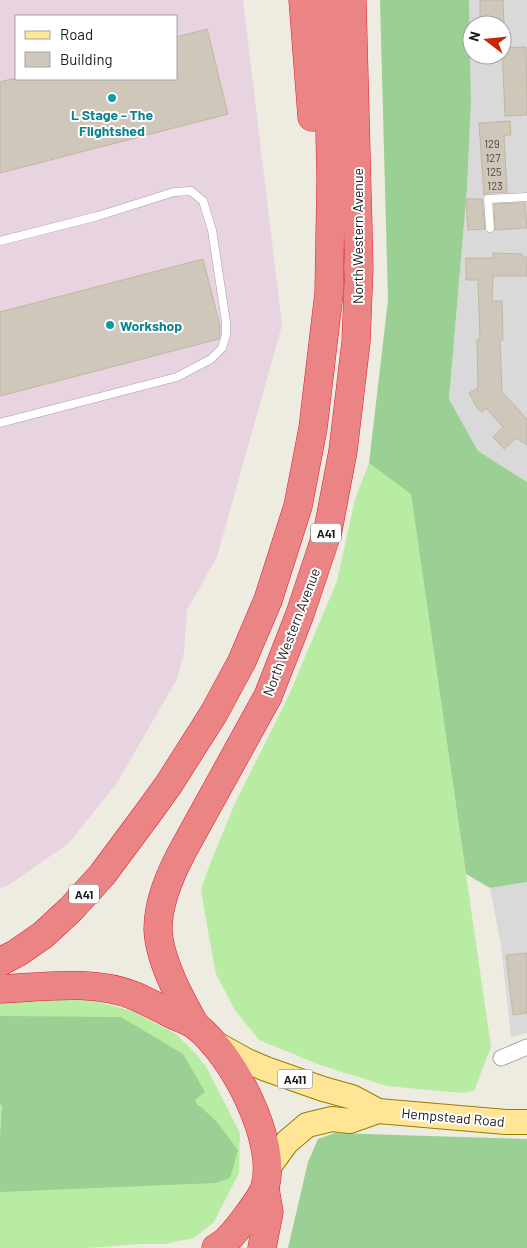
<svg xmlns="http://www.w3.org/2000/svg" width="527" height="1248" font-family="Barlow,sans-serif">
<rect width="100%" height="100%" fill="#eeece1"/>
<g fill="#dad9d9" fill-rule="evenodd">
<path d="M469 0H527V482L478 451 449 399 467 189 471 102ZM472 25H502V55H472Z"/>
<polygon points="527,882 527,1033 511,1037 501,946 490,888"/>
</g>
<path fill="#e8d3e0" fill-rule="evenodd" d="M0 0H243L282 325 217 557 187 610 184 652 177 679 117 783 68 844 7 886 0 888ZM16 16H176V79H16Z"/>
<g fill="#b9eca3">
<polygon points="369,463 411,493 491,1047 474,1091 461,1093 387,1086 320,1065 259,1040 235,1010 216,974 209,937 201,890 208,869 235,803 289,695 337,581 355,499"/>
<polygon points="84,998 132,1011 176,1034 196,1054 207,1068 240,1133 239,1173 214,1222 194,1238 164,1244 142,1244 87,1248 0,1248 0,1001"/>
</g>
<g fill="#9ad093">
<polygon points="380,0 469,0 471,102 467,189 449,399 478,451 527,482 527,882 490,888 466,874 411,494 369,463 388,300"/>
<polygon points="0,1016 121,1017 183,1054 205,1092 195,1100 198,1106 200,1106 217,1122 238,1150 230,1178 216,1183 0,1192 0,1138 2,1106 0,1104"/>
<polygon points="335,1133 527,1139 527,1248 288,1248 308,1162 318,1139"/>
</g>
<g fill="#cec7ba" stroke="#c0b6a3">
<polygon points="480,0 503,0 504,25 480,25"/>
<polygon points="207,29 228,114 0,173 0,82 11,79 176,79 176,37"/>
<polygon points="526,47 527,115 505,116 502,48"/>
<polygon points="510,121 511,135 504,135 507,192 488,193 484,195 479,123"/>
<polygon points="466,199 482,199 485,229 468,230"/>
<polygon points="525,203 527,228 495,230 494,204"/>
<polygon points="493,253 522,254 522,257 527,257 527,276 493,276 492,301 502,301 503,340 500,340 502,392 527,419 527,445 516,438 504,449 493,437 503,427 486,408 482,412 477,408 469,393 478,388 477,340 480,340 479,311 478,280 466,280 466,258 493,258"/>
<polygon points="203,259 220,326 219,339 0,396 0,312"/>
<polygon points="527,953 527,1013 513,1015 506,955"/>
</g>
<g fill="none" stroke-linecap="round" stroke-linejoin="round">
<defs>
<g id="lane">
<polyline points="490,228 488,199 527,197"/>
<polyline points="0,241 98,216 174,192 191,191 203,201 212,230 226,322 226,335 222,348 211,359 177,377 0,423"/>
</g>
<polyline id="street" points="501,1058 527,1047"/>
<g id="primary">
<polyline points="213,1042 247,1061 266,1069 323,1089 352,1097 378,1111 506,1122 527,1122"/>
<polyline points="268,1168 287,1142 307,1125 332,1119 350,1121 378,1111"/>
</g>
<g id="highway">
<polyline points="303,0 312,117"/>
<polyline points="0,962 17,953 43,935 71,909 102,875 151,809 169,784 214,713 242,661 268,600 298,506 313,428 329,293 331,179 327,0"/>
<path d="M0 989C44 987 93 979 135 996 148 1002 160 1008 173 1015 180 1018 189 1021 196 1026 233 1055 278 1141 265 1187 262 1198 234 1234 225 1242 222 1244 219 1246 216 1248"/>
<path d="M195 1025C180 998 159 960 158 929 158 902 170 875 182 852L268 696 300 614 328 530 343 451 356 342 359 268 352 0"/>
<polyline points="262,1248 269,1212 265,1189"/>
</g>
</defs>
<use href="#lane" stroke="#a3a3a3" stroke-width="9"/>
<use href="#street" stroke="#a3a3a3" stroke-width="17"/>
<use href="#primary" stroke="#947f00" stroke-width="26"/>
<use href="#highway" stroke="#e01b39" stroke-width="29"/>
<use href="#lane" stroke="#fff" stroke-width="8"/>
<use href="#street" stroke="#fff" stroke-width="15"/>
<use href="#primary" stroke="#ffe595" stroke-width="24"/>
<use href="#highway" stroke="#eb8484" stroke-width="28"/>
</g>
<g fill="#0f9aa8" stroke="#fff" stroke-width="2">
<circle cx="112" cy="98" r="5"/>
<circle cx="110" cy="325" r="5"/>
</g>
<g text-anchor="middle" dominant-baseline="central" stroke-width="4" stroke-linejoin="round" paint-order="stroke">
<g font-size="11" fill="#484744">
<text x="492" y="143">129</text>
<text x="493" y="157">127</text>
<text x="494" y="171">125</text>
<text x="495" y="185">123</text>
</g>
<g fill="#fff" stroke="#606060" stroke-width="1">
<rect x="311" y="523.5" width="30" height="19" rx="4"/>
<rect x="69" y="884.5" width="30" height="19" rx="4"/>
<rect x="277.5" y="1069.5" width="35" height="19" rx="4"/>
</g>
<g font-size="12" font-weight="bold" fill="#1c1c1c">
<text x="326" y="533">A41</text>
<text x="84" y="894">A41</text>
<text x="295" y="1079">A411</text>
</g>
<g font-size="14" font-weight="bold" fill="#0d838f" stroke="#fff">
<text x="112" y="114">L Stage - The<tspan x="112" dy="16">Flightshed</tspan></text>
<text x="120" y="325" text-anchor="start">Workshop</text>
</g>
<g font-size="14" fill="#1c1c1c" stroke="#fff">
<text transform="translate(357 236) rotate(-90)">North Western Avenue</text>
<text transform="translate(291 632) rotate(-69)">North Western Avenue</text>
<text transform="translate(453 1117) rotate(5)">Hempstead Road</text>
</g>
</g>
<rect x="15" y="15" width="162" height="65" fill="#ffffff" stroke="#a4a4a4"/>
<rect x="25" y="31" width="25" height="8" fill="#ffe595" stroke="#a4a4a4"/>
<text x="60" y="40" font-size="15" fill="#1c1c1c">Road</text>
<rect x="25" y="52" width="25" height="15" fill="#cec7ba" stroke="#a4a4a4"/>
<text x="60" y="65" font-size="15" fill="#1c1c1c">Building</text>
<g transform="translate(487 40) rotate(286)"><circle r="24" fill="#ffffff" stroke="#a4a4a4"/>
<path d="M0-4L9 19L0 12L-9 19Z" fill="#c82600"/>
<text y="-8" font-size="14" font-weight="bold" text-anchor="middle" fill="#1c1c1c">N</text>
</g>
</svg>
